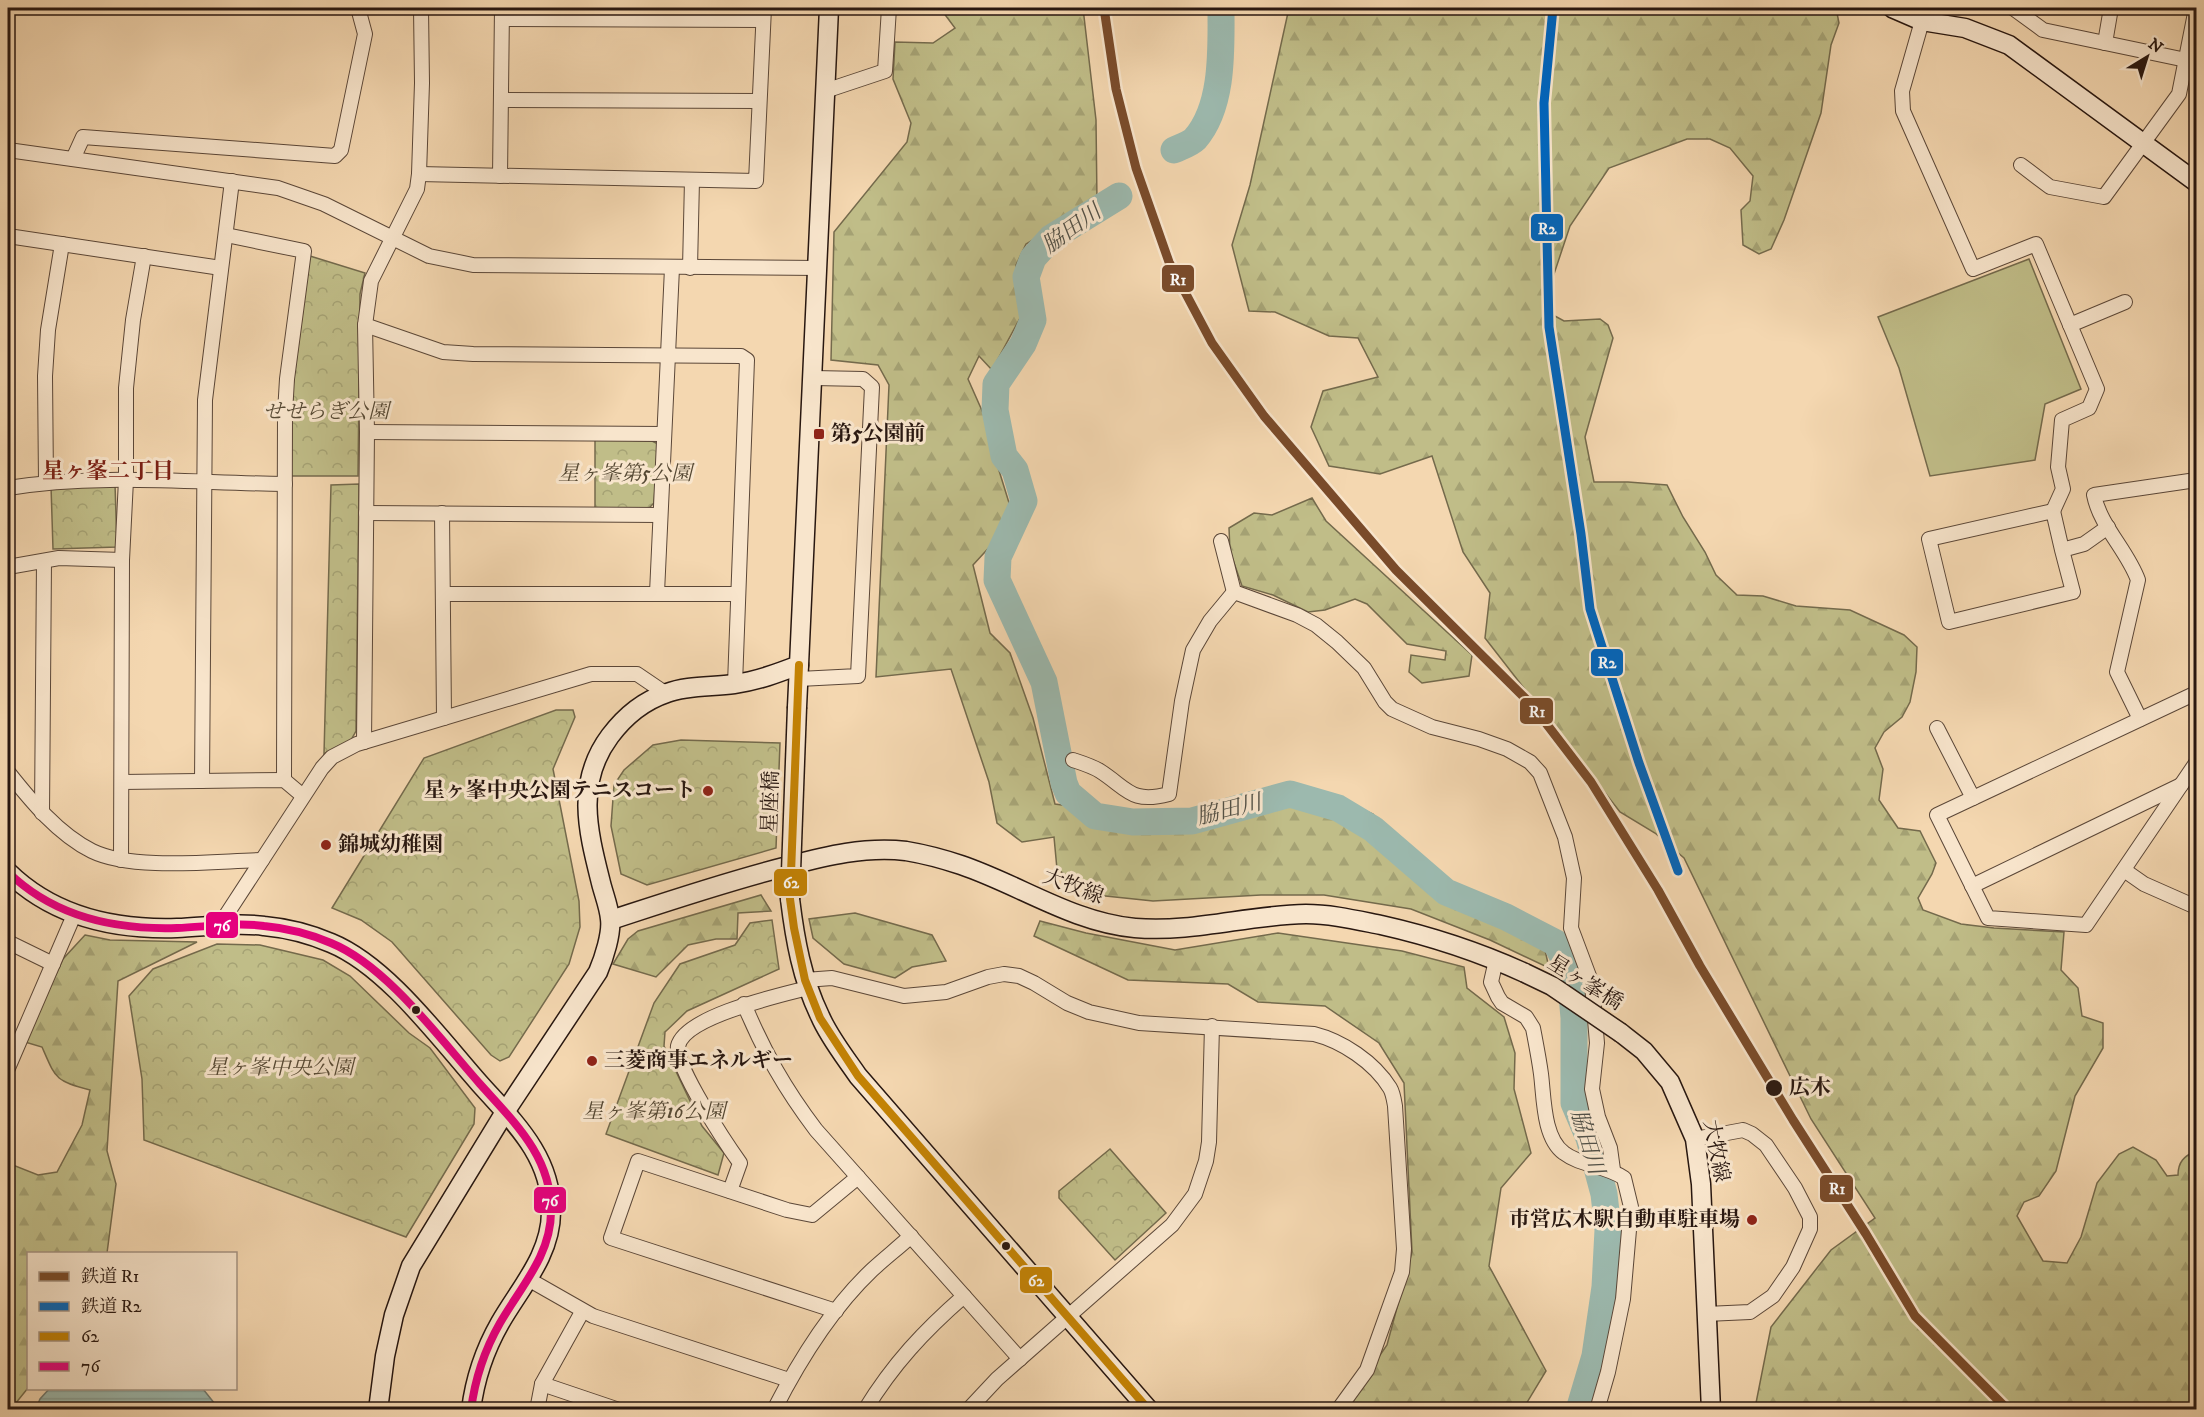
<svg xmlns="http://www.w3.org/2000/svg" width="2204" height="1417" font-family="'IM FELL DW Pica','Noto Serif JP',serif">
<defs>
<pattern id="forest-firs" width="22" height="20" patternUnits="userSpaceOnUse" patternTransform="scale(1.5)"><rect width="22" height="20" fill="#c0bd88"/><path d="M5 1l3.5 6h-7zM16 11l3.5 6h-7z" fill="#a5a274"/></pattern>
<pattern id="park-crowns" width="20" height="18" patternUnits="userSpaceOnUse" patternTransform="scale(1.5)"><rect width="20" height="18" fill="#c0bd88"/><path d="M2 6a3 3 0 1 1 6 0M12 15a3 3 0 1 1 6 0" fill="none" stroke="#a5a274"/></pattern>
<pattern id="water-rules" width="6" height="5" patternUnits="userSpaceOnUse" patternTransform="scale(1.5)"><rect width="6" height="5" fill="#9cb9ae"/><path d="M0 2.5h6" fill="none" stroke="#869e95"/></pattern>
</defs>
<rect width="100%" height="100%" fill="#f4d7b0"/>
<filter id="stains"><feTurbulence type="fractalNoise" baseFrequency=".00333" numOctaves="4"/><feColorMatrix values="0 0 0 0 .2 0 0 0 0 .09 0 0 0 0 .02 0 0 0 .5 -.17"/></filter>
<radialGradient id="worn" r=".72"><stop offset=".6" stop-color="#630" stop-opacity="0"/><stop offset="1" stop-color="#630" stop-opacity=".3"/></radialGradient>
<polygon fill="#c0bd88" stroke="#746a4c" stroke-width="1.5" points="2029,259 2081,389 2045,404 2035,460 1930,476 1899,368 1878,317"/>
<g fill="url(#forest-firs)" stroke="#746a4c" stroke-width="1.5">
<polygon points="940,8 1083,8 1096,120 1097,202 1026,244 1016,265 1025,309 992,370 979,356 968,379 991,431 993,451 1010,506 995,541 973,565 990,633 1010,653 1033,718 1055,804 1179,821 1252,793 1313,788 1373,814 1416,874 1541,932 1549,968 1490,940 1411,909 1324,895 1261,895 1153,901 1096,895 1057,869 1054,837 1022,842 997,823 989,782 951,669 876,677 889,385 878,365 831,360 834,232 907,142 911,123 893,79 895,42 933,43 955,28"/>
<path d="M1289 8H1836L1839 23 1831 45 1821 113 1784 220 1771 249 1759 254 1743 245 1741 210 1750 201 1753 176 1730 148 1710 139H1687L1609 168 1570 226 1551 283 1553 315 1564 321 1600 319 1608 325 1613 338 1585 437 1594 482H1628L1667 485 1683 517 1705 552 1716 575 1737 595 1763 596 1796 606 1850 610 1904 635 1917 647 1916 672 1910 702 1902 717 1884 732 1875 748 1883 769 1879 800 1898 828 1920 831 1936 863 1932 874 1918 898 1923 910 1961 924 1994 928 2064 932 2061 970 2078 988 2082 1016 2103 1023V1048L2075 1096 2056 1171 2039 1196 2024 1202 2017 1216 2043 1261 2067 1263 2081 1237 2097 1183 2119 1154 2133 1147 2156 1160 2167 1176 2178 1175C2178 1162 2184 1156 2196 1151V1409L1759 1410 1755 1408 1771 1327 1831 1250 1875 1218 1811 1119 1684 858 1655 833 1620 812 1485 638 1490 593 1463 552 1432 456 1380 474 1329 466 1311 427 1323 391 1378 377 1358 338 1329 336 1275 312 1249 311 1232 245 1250 185Z"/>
<polygon points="1312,498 1326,521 1472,655 1469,676 1422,683 1409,672 1411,655 1445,660 1446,651 1407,644 1367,604 1355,599 1325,610 1308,612 1273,595 1242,586 1230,551 1229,528 1254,513 1272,515"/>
<polygon points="761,895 771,911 738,913 737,939 716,939 688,945 656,977 613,964 628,939 638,931"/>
<polygon points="855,913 932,935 946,961 912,967 895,978 844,964 813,938 809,919"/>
<polygon points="1040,921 1086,933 1175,950 1278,933 1402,951 1464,967 1467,988 1504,1017 1515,1053 1514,1089 1531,1153 1501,1188 1489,1266 1546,1371 1523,1409 1343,1409 1387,1345 1412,1252 1404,1083 1379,1043 1325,1006 1258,1002 1228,984 1128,980 1034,936"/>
<path d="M85 935 110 940 197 942 118 981 107 1151 116 1184 107 1253 28 1254V1388L15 1404 14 1410 8 1409V1163L38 1175 57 1172 82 1125 90 1090C55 1081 56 1079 42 1047L25 1042 63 959Z"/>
</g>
<g fill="url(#park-crowns)" stroke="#746a4c" stroke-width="1.5">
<polygon points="310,256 365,273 360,294 358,476 291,476 293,386"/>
<polygon points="595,439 652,441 658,444 654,503 649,508 595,508"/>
<polygon points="115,484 117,547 53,549 51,486"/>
<polygon points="359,484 356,731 351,740 324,754 331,485"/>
<polygon points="556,710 573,710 575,717 553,769 579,901 580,927 569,964 509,1057 500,1061 491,1055 392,942 361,920 332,908 424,758"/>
<polygon points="681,740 780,743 776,848 647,885 621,874 611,826 614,785 624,770 653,745"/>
<polygon points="772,920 779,969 687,1011 665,1032 664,1046 702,1126 724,1153 718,1175 606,1134 654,1003 680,964 735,945 750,923"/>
<polygon points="217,944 260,945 323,960 350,976 409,1033 430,1048 475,1108 474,1124 406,1237 144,1140 142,1079 129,996 153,969"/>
<polygon points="1110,1149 1166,1213 1115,1260 1059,1198 1059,1191"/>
</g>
<polygon fill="url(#water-rules)" stroke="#6e786f" stroke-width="1.5" points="50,1388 203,1389 219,1409 36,1409 40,1399"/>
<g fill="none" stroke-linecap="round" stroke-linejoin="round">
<g stroke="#9cb9ae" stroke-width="27">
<path d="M1174 150C1180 147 1190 144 1195 139 1224 106 1221 48 1221 8"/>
<polyline points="1119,196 1051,238 1033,258 1026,277 1033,320 1023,344 996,384 995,410 1004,456 1015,470 1024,501 998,557 997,580 1044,682 1064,783 1068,793 1095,816 1133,822 1192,821 1290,794 1338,808 1373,829 1446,892 1506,917 1556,943 1570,971 1574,1018 1574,1103 1589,1138 1604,1194 1608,1230 1605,1287 1595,1356 1579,1410"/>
</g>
<defs>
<g id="street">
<polyline points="2013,8 2043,30 2186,60"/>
<polyline points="502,19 763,20"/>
<polyline points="1922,21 1902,91 1903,111 1973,269 2036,244 2097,389 2089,408 2062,420 2058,467 2063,489 2053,511"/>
<polyline points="2105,43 2111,8"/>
<polyline points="825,91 885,71 889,8"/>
<polyline points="501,100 759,101"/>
<polyline points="8,150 278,188 324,204 429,256 473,265 819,268"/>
<polyline points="73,159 83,137 335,156 341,150 365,34 358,8"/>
<polyline points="2021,165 2050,187 2104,197 2179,94 2196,8"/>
<polyline points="419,174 756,181 764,8"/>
<polyline points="500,176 502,8"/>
<polyline points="226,235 304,251 287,379 285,413 284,780"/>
<polyline points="8,236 221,268"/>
<polyline points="690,268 692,180"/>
<polyline points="365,325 443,352 473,354 741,356 747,360 735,684"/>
<polyline points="2070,325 2125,302"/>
<polyline points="367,432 664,434"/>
<polyline points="46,482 45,376 48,330 62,244"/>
<path d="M8 488C99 473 193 483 285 484"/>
<polyline points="366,513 660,515"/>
<polyline points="442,513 444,718"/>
<polyline points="1221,541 1234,592 1297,615 1316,625 1337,642 1364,668 1385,702 1392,709 1432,727 1479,739 1507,749 1530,762 1540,773 1565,837 1574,878 1571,928 1592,984 1597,1043 1592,1089 1598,1117 1610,1148 1613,1170"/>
<polyline points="2062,550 2053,511 1929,539 1949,622 2073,592 2062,550 2084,544 2108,527"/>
<polyline points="8,567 59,558 122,560"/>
<polyline points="657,593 672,268"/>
<polyline points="443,594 738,594"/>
<polyline points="799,679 858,676 872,387 863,379 814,378"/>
<polyline points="2196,693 1937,815 1988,918 2086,925 2196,763"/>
<path d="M2140 719 2117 672 2138 580C2127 550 2100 526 2094 495L2196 480"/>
<polyline points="1937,728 1973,798"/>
<polyline points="364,742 367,432 365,325 371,281 417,189 419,174 422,83 421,8"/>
<path d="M1073 760C1082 763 1092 766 1100 771 1128 789 1131 804 1169 794L1182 701 1193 650 1210 621 1234 592"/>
<path d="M8 772C31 801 58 834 92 851 133 871 215 861 262 860"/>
<polyline points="202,781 205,400 232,181"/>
<polyline points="122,782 284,780 303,796"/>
<polyline points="42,813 44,561"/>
<polyline points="121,860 122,560 126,480 126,388 133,320 144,256"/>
<polyline points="2124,870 2144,884 2196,907"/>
<polyline points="1972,886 2181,785"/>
<polyline points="219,926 322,768 332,757 357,744 591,674 637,674 665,693"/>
<polyline points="8,942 53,964"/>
<path d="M1496 960 1491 982 1498 997 1502 1003 1526 1017 1533 1028C1536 1044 1539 1059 1541 1074 1544 1097 1543 1138 1564 1153 1581 1166 1605 1165 1624 1178L1631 1207 1623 1299 1608 1372 1597 1410"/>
<path d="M805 980 832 978 904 996 946 992 988 977 1004 974 1019 976 1034 983 1067 1003 1089 1012 1139 1023 1314 1034C1342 1041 1374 1062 1390 1088 1393 1093 1394 1100 1395 1106L1404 1249 1402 1272 1367 1370 1338 1410"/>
<path d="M744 1004C764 1052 785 1089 816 1130L1020 1359"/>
<polyline points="8,1068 74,915"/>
<polyline points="1695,1139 1743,1130 1752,1134 1766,1145 1795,1188 1810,1217 1810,1229 1793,1267 1773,1296 1750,1312 1706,1314"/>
<path d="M730 1191 740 1163C727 1145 674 1065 678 1046 685 1016 781 995 808 988"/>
<polyline points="528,1279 593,1316 789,1380"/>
<polyline points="836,1311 611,1238 638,1161 787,1210 812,1215 858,1177"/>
<polyline points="542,1384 619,1410"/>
<polyline points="537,1410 542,1384 582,1312"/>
<path d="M774 1410C800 1359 831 1309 872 1270 885 1258 898 1248 911 1236"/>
<path d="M865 1410C893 1364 924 1331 964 1296"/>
<polyline points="968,1410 997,1379 1172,1225 1195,1194 1206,1161 1209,1142 1212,1026"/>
</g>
<g id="secondary">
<polyline points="1892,8 1922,21 1965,28 2009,45 2196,182"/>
<polyline points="797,707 799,665"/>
<path d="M8 872C54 917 114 930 177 928 205 927 236 922 264 926 286 928 310 934 331 943 387 966 440 1039 480 1084 514 1122 552 1157 551 1212 551 1255 520 1288 500 1323 484 1351 475 1378 471 1410"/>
<path d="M790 899C795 940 802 979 820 1016 829 1037 845 1057 858 1076L1149 1410"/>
<path d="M611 920C669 901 728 881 788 866 826 856 866 846 906 851 924 854 943 859 961 865 1020 885 1072 922 1135 928 1193 933 1248 915 1306 914 1331 914 1356 920 1381 925 1430 936 1479 952 1525 973"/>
<polyline points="1621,1033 1644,1051 1670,1082 1695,1139 1701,1184 1711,1410"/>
<path d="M378 1410 385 1356 394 1315 411 1266 505 1112 598 972C604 958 612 933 610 919 609 907 604 895 601 883 588 831 575 783 610 736 625 716 643 701 667 693 687 685 713 687 734 684 757 681 778 673 799 665L829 8"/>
</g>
</defs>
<use href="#street" stroke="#5b4738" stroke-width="16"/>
<use href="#secondary" stroke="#281710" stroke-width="21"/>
<use href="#street" stroke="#f8e5cc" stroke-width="14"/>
<use href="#secondary" stroke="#f8e5cc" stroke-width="18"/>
<defs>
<g id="secondary-bridge">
<polyline points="790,899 797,707"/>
<polyline points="1525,973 1552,986 1621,1033"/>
</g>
</defs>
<use href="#secondary-bridge" stroke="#281710" stroke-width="21" stroke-linecap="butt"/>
<use href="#secondary-bridge" stroke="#f8e5cc" stroke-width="18"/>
<defs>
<polyline id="bus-1" points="799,665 790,899 794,928 805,980 820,1018 858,1076 1149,1410"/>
<path id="bus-2" d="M8 872C54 917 114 930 177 928 205 927 236 922 264 926 286 928 310 934 331 943 387 966 440 1039 480 1084 514 1122 552 1157 551 1212 551 1255 520 1288 500 1323 484 1351 475 1378 471 1410"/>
</defs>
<use href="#bus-1" stroke="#f8e5cc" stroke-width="12"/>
<use href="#bus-2" stroke="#f8e5cc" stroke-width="12"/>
<use href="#bus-1" stroke="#c38204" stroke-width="8"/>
<use href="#bus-2" stroke="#e5007d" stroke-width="8"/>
<defs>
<polyline id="rail-1" points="1104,8 1116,89 1136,168 1169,262 1212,343 1264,416 1396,570 1532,705 1591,782 1658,890 1700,966 1793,1120 1866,1234 1915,1316 2008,1410"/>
<polyline id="rail-2" points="1553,8 1544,103 1549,327 1581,534 1590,609 1639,763 1678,871"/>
</defs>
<use href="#rail-1" stroke="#f8e5cc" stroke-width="14"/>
<use href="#rail-2" stroke="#f8e5cc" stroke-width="14"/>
<use href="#rail-1" stroke="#7a4b2a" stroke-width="9"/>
<use href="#rail-2" stroke="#0065bd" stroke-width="9"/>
</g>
<g fill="#8f2418" stroke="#f8e5cc" stroke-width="2">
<rect x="813" y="428" width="12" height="12" rx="3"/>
<circle cx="708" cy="791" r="6"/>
<circle cx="326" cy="845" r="6"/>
<circle cx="592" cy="1061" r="6"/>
<circle cx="1752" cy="1220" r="6"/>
</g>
<g fill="#281710" stroke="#f8e5cc" stroke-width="2">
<circle cx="416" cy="1010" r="5"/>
<circle cx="1774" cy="1088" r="9"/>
<circle cx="1006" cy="1246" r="5"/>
</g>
<g text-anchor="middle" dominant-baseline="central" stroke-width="6" stroke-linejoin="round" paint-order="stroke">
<g font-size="21" font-style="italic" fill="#564934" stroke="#f8e5cc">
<text x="326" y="412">せせらぎ公園</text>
<text x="625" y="474">星ヶ峯第5公園</text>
<text x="280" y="1068">星ヶ峯中央公園</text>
<text x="654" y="1112">星ヶ峯第16公園</text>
</g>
<g font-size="21" font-weight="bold" fill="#281710" stroke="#f8e5cc" text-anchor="start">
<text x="831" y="434">第5公園前</text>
<text x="696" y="791" text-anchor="end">星ヶ峯中央公園テニスコート</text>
<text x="338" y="845">錦城幼稚園</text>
<text x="604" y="1061">三菱商事エネルギー</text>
<text x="1740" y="1220" text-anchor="end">市営広木駅自動車駐車場</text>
</g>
<g font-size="21" fill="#281710" stroke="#f8e5cc">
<text transform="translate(771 802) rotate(-88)">星座橋</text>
<text transform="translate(1073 887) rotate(21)">大牧線</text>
<text transform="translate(1585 983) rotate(32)">星ヶ峯橋</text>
<text transform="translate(1716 1151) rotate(79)">大牧線</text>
</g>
<g font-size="21" font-weight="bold" fill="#281710" stroke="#f8e5cc" text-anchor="start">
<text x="1789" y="1088">広木</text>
</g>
<g font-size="22" font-style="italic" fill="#515047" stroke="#f8e5cc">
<text transform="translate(1072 229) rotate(-36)">脇田川</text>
<text transform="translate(1229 810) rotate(-14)">脇田川</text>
<text transform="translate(1587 1142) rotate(73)">脇田川</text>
</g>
<g font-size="22" font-weight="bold" fill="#7a1f14" stroke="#f8e5cc">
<text x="108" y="471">星ヶ峯二丁目</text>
</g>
</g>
<g stroke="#f8e5cc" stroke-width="2">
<rect x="1530" y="213" width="34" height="29" rx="6" fill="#0065bd"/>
<rect x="1161" y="264" width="34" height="29" rx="6" fill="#7a4b2a"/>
<rect x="1590" y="648" width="34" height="29" rx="6" fill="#0065bd"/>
<rect x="1519" y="697" width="35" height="28" rx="6" fill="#7a4b2a"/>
<rect x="773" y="868" width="35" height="29" rx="6" fill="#c38204"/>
<rect x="205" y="911" width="34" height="28" rx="6" fill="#e5007d"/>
<rect x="1819" y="1174" width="35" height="29" rx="6" fill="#7a4b2a"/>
<rect x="533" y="1186" width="34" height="28" rx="6" fill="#e5007d"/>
<rect x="1019" y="1266" width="34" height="28" rx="6" fill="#c38204"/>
</g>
<g font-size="16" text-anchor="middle" font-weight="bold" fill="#fff">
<text x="1547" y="234">R2</text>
<text x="1178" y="285">R1</text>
<text x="1607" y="668">R2</text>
<text x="1537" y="717">R1</text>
<text x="791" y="888">62</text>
<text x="222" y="931">76</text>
<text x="1837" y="1194">R1</text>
<text x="550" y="1206">76</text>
<text x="1036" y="1286">62</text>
</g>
<rect width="2204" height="1417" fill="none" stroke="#f4d7b0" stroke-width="30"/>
<rect x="9" y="9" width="2186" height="1399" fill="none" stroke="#281710" stroke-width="3"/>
<rect x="15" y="15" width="2174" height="1387" fill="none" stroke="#281710" stroke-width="1.5"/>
<rect x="27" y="1252" width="210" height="138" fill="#f8e5cc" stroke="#a59381" stroke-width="1.5"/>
<rect x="39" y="1272" width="30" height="9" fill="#7a4b2a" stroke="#a59381" stroke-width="1.5"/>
<text x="81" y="1282" font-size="18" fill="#281710">鉄道 R1</text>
<rect x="39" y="1302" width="30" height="9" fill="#0065bd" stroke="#a59381" stroke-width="1.5"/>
<text x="81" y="1312" font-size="18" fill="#281710">鉄道 R2</text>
<rect x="39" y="1332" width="30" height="9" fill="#c38204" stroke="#a59381" stroke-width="1.5"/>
<text x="81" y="1342" font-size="18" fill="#281710">62</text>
<rect x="39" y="1362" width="30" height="9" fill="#e5007d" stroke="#a59381" stroke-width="1.5"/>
<text x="81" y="1372" font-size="18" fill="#281710">76</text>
<g transform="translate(2147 57) rotate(38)" stroke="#f8e5cc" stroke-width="4.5" paint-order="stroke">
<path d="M0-4.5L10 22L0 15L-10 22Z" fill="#281710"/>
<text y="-9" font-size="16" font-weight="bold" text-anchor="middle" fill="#281710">N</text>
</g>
<rect width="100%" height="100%" filter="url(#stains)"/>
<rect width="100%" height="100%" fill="url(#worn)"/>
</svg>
